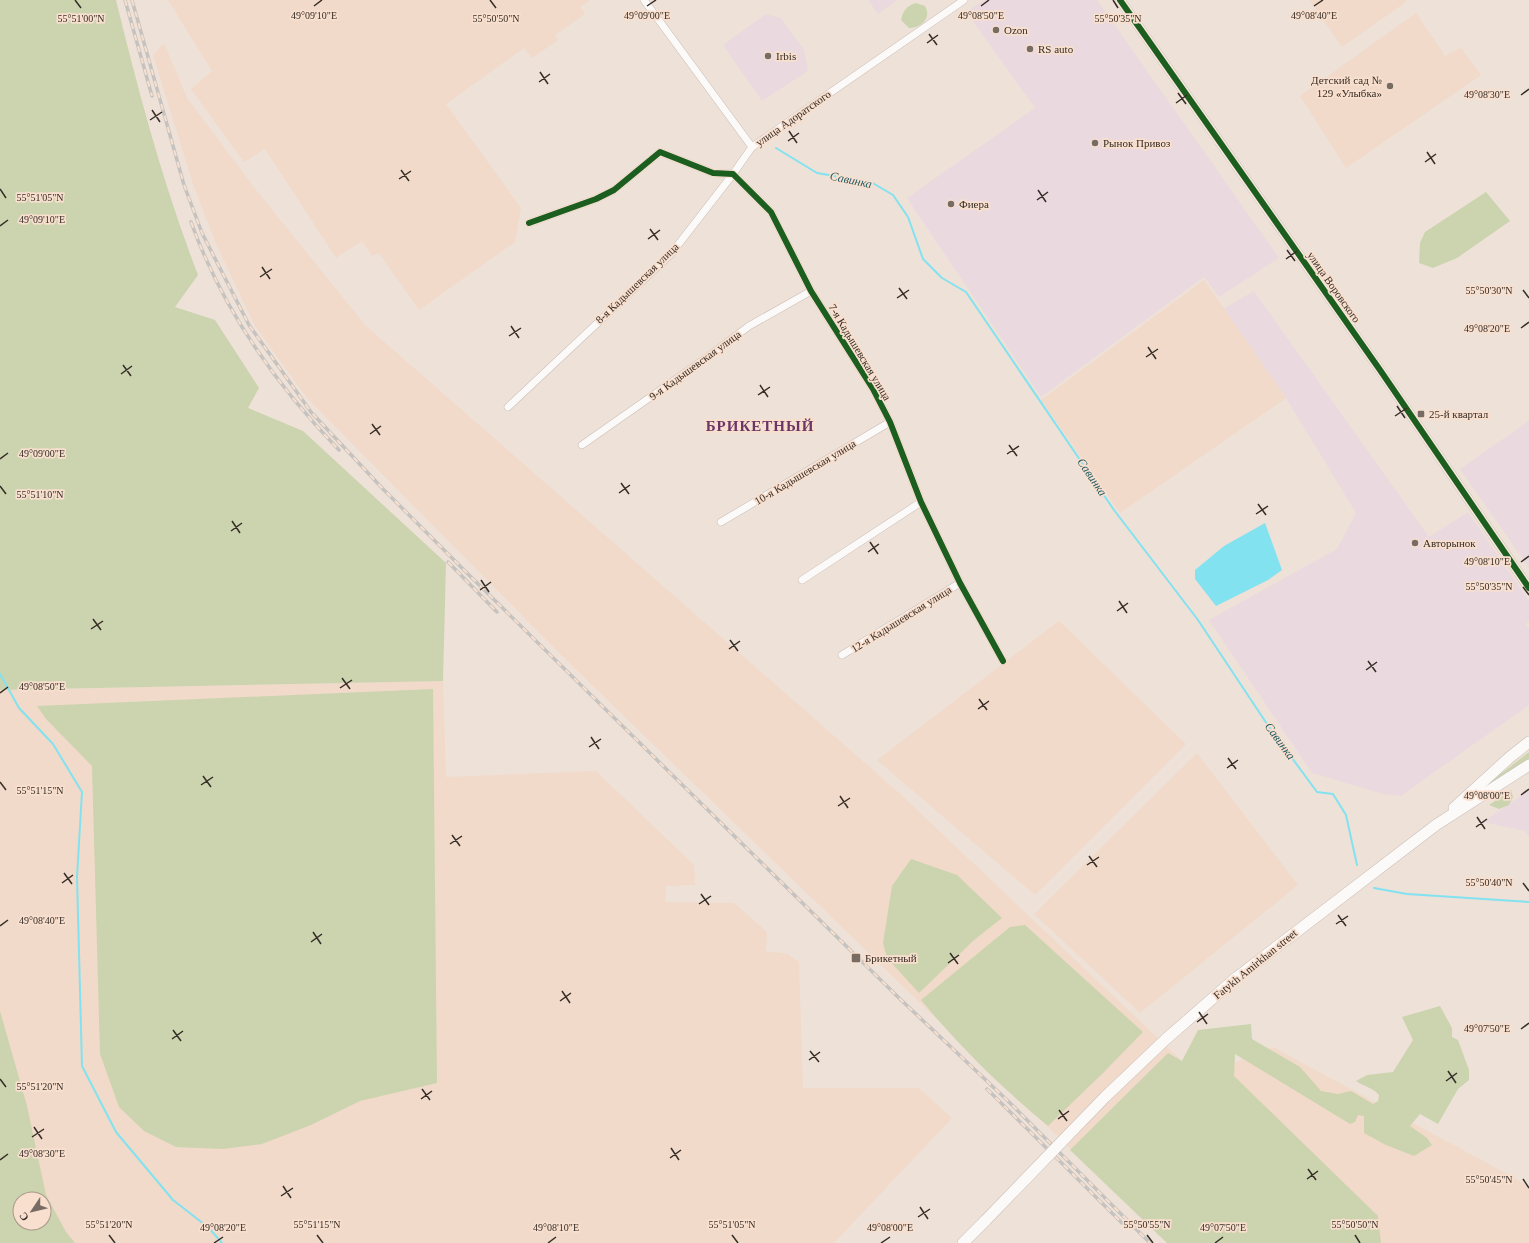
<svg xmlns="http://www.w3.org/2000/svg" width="1529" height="1243" font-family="'Times New Roman',serif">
<rect width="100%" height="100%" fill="#eee1d8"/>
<g fill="#eadadf">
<polygon points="868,0 897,0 878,14"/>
<polygon points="984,0 1097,0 1279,258 1219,297 1204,277 1041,397 907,198 1035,108 966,12"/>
<polygon points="766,14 781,18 804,50 808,71 762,101 723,45"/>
<polygon points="1254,291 1429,537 1468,512 1529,601 1529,621 1526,624 1529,628 1529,705 1401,796 1383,794 1312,773 1209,620 1337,549 1356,513 1286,398 1223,309"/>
<polygon points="1529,421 1529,568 1460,469"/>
<polygon points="1529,790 1529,836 1525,831 1483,822"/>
</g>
<g fill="#f1daca" fill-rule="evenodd">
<polygon points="168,0 590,0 580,7 585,14 555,35 558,40 532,58 524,48 446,104 521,208 515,242 419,310 379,253 372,256 362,241 336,258 265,149 244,162 191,89 212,71"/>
<polygon points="1309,0 1405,0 1406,2 1342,47"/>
<polygon points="1416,13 1445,56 1461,48 1481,75 1346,168 1300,96"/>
<polygon points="164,43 187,98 257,191 366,326 897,791 1199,1077 1273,1047 1529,1186 1529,1243 1168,1243 564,658 307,398 255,326 216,244 193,184 153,55"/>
<polygon points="1204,280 1286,398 1120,513 1041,400"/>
<polygon points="1059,621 1186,744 1035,895 877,760"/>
<path d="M443 681 446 777 596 771 694 865 695 885 666 886 665 902 734 903 767 932 766 951 788 954 799 962 803 1088H919L952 1118 834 1243H0V690ZM20 1199H44V1223H20Z"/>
<polygon points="1197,753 1298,885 1140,1013 1034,914"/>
</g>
<g fill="#cbd4ae" fill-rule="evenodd">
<path d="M0 0H116C139 94 163 184 198 275L175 307 215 320 259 388 248 408 303 431 446 563 443 681 0 690Z"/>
<path d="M916 3 925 6C932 18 921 28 909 28L901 20C903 11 906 6 916 3Z"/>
<polygon points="1486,192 1510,221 1457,258 1433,268 1419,263 1420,243 1425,232"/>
<polygon points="433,689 437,1083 360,1101 311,1125 262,1144 223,1149 176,1147 144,1131 119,1107 100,1054 92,766 46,719 37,706"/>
<polygon points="1529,752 1529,759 1486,788 1485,786"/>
<polygon points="1511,790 1513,797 1509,805 1499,809 1489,805"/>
<polygon points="911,859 957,875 1002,918 974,940 919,993 887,958 883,943 892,886"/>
<path d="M1025 925 1143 1032 1103 1073 1048 1126C1002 1088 959 1046 921 1000L1010 927Z"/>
<path d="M1440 1006 1452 1028V1037L1458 1040 1469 1070V1080L1458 1089 1438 1124 1420 1114 1410 1126 1427 1138 1432 1145 1414 1156 1386 1145 1364 1133V1116L1358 1115 1355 1122 1350 1124 1235 1054 1234 1076 1378 1216 1381 1243H1167L1070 1150 1168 1053 1182 1061 1198 1030 1251 1024 1252 1039 1300 1067 1321 1091 1338 1094 1351 1091 1373 1104 1378 1101 1379 1095C1373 1088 1363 1086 1356 1081L1367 1075 1393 1072 1413 1040 1402 1017Z"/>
<path d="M0 1011 27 1106 46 1195 66 1232 75 1243H0ZM20 1199H44V1223H20Z"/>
</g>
<polygon fill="#82e2ef" points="1265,523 1282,570 1268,580 1216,606 1195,579 1195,570 1224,546"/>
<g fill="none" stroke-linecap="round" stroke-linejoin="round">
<g stroke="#82e2ef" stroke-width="2">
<polyline points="776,148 817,173 871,182 893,195 908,217 923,259 942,278 966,292 1114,510 1198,620 1267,724 1317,792 1333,794 1346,815 1357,865"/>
<polyline points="0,674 19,708 53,744 82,792 77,877 82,1066 116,1132 173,1200 209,1228 222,1243"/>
<polyline points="1374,888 1407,894 1529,902"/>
</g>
<defs>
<g id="minor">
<polyline points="644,0 752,147"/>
<polyline points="529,223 596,199 614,190 660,152 713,173 733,174 771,212 811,291 873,389 890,422 921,502 960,583 1003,661"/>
<polyline points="508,407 671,254 733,174 752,147 964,0"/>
<polyline points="582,445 709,356 749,326 811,291"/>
<polyline points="721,522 890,422"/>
<polyline points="802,580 921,502"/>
<polyline points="842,655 960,583"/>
</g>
<polyline id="tertiary" points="1120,0 1380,370 1529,588"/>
<g id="primary">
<polyline points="1454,808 1510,757 1529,742"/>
<polyline points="1236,978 1436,825 1529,765"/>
<polyline points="963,1243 986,1220"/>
</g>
</defs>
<use href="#minor" stroke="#c8bdb6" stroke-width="8"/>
<use href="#tertiary" stroke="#c8bdb6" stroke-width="10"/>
<use href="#primary" stroke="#c8bdb6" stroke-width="12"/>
<use href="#minor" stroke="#fcfaf9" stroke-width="7"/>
<use href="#tertiary" stroke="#fcfaf9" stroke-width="9"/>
<use href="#primary" stroke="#fcfaf9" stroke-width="11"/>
<defs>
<g id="rail">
<polyline points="125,0 152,96"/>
<polyline points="132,0 184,185 202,233 249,325 311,412 383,489 468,574 899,998 1008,1101 1150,1243"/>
<path d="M191 222C222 308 276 385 339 450"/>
<polyline points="448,562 497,612"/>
<polyline points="987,1089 1122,1223"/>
</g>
</defs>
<use href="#rail" stroke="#c5c2bf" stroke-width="3.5"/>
<use href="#rail" stroke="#f8dfce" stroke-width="2" stroke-dasharray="6" stroke-linecap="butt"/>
<defs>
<polyline id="primary-bridge" points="986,1220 1105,1097 1166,1039 1236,978"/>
</defs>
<use href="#primary-bridge" stroke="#c8bdb6" stroke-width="12" stroke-linecap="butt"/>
<use href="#primary-bridge" stroke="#fcfaf9" stroke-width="11"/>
<defs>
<g id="cycleway">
<polyline points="1120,0 1380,370 1529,588"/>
<polyline points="529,223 596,199 614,190 660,152 713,173 733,174 771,212 811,291 873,389 890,422 921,502 960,583 1003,661"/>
</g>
</defs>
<use href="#cycleway" stroke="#f8dfce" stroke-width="8"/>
<use href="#cycleway" stroke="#1b5e20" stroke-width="6"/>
</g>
<path fill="none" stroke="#362d26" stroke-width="1.5" d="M75 0 81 8M490 0 496 8M1113 0 1118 8M314 6 322 0M647 6 656 0M981 6 989 0M1314 6 1323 0M929 34 937 45M927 43 938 35M540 72 548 84M539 82 550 74M1178 93 1186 104M1521 95 1529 89M1176 103 1187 95M152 110 160 122M150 120 162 112M789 131 797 143M788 141 799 133M1427 152 1435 164M1425 162 1436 154M401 170 409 181M399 179 411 171M0 189 6 198M1038 190 1046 202M1037 200 1048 192M0 226 8 220M650 229 658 240M648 239 660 230M1287 250 1295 261M1286 259 1297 251M262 267 270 279M260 277 272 269M899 288 907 299M1523 290 1529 298M897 298 909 290M511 326 519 338M1521 328 1529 322M509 336 521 328M1148 347 1156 359M1146 357 1158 349M123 365 131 376M121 374 132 366M760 385 768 397M758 395 770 387M1397 406 1405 418M1395 416 1407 408M372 424 380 435M370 434 381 426M1009 445 1017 456M1007 454 1019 446M0 459 8 453M621 483 629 494M0 486 6 494M619 493 630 485M1258 504 1266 515M1256 514 1268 506M232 521 240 533M231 531 242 523M870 542 878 554M868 552 879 544M1521 562 1529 556M481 580 489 592M1523 587 1529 595M480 590 491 582M1119 601 1127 613M1117 611 1128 603M93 619 101 630M91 629 103 621M730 640 738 651M729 649 740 641M1368 661 1376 672M1366 670 1377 662M342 678 350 689M340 688 352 680M0 693 8 687M979 699 987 710M978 709 989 701M591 737 599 749M589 747 601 739M1228 758 1236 769M1227 768 1238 760M203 776 211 787M0 782 6 790M201 785 213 777M1521 795 1529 789M840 796 848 808M838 806 850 798M1477 817 1485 829M1476 827 1487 819M452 835 460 846M450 844 462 836M1089 856 1097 867M1087 865 1099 857M64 873 72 884M62 883 73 875M1523 883 1529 891M701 894 709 905M699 904 711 896M1338 915 1346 926M1336 924 1348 916M0 926 8 920M313 932 321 944M311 942 322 934M950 953 958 964M948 963 959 955M562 991 570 1003M560 1001 571 993M1199 1012 1207 1024M1197 1022 1208 1014M1521 1029 1529 1023M173 1030 181 1041M172 1039 183 1031M810 1051 819 1062M809 1060 820 1052M1448 1071 1456 1083M0 1079 6 1087M1446 1081 1457 1073M422 1089 430 1100M421 1099 432 1091M1059 1110 1067 1121M1058 1119 1069 1111M34 1127 42 1139M32 1137 44 1129M671 1148 679 1160M670 1158 681 1150M0 1160 8 1154M1308 1169 1316 1180M1307 1179 1318 1171M1523 1179 1529 1188M283 1186 291 1198M281 1196 293 1188M920 1207 928 1219M918 1217 930 1209M109 1235 115 1243M317 1235 323 1243M732 1235 738 1243M1147 1235 1153 1243M1355 1235 1360 1243M214 1243 223 1237M548 1243 556 1237M881 1243 890 1237M1215 1243 1223 1237"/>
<g fill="#766c64" stroke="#f8dfce" stroke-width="1.5">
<circle cx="996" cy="30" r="4"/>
<circle cx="1030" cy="49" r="4"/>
<circle cx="768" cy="56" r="4"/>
<circle cx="1390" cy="86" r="4"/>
<circle cx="1095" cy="143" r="4"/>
<circle cx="951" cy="204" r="4"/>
<rect x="1417" y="410" width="8" height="8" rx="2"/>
<circle cx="1415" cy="543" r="4"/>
<rect x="851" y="953" width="10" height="10" rx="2"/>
</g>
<g text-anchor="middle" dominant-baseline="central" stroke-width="3.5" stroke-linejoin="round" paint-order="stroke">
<g font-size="11" fill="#362d26" stroke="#f8dfce" text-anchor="start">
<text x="1004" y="30">Ozon</text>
<text x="1038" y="49">RS auto</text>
<text x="776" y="56">Irbis</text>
<text x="1382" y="80" text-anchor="end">Детский сад №<tspan x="1382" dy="13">129 «Улыбка»</tspan></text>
<text x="1103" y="143">Рынок Привоз</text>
<text x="959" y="204">Фиера</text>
<text x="1429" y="414">25-й квартал</text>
<text x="1423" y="543">Авторынок</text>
<text x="865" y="958">Брикетный</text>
</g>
<g font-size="11" fill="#362d26" stroke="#f8dfce">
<text transform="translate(793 118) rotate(-35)">улица Адоратского</text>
<text transform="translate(637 283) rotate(-44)">8-я Кадышевская улица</text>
<text transform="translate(1334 287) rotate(55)">улица Воровского</text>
<text transform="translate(860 352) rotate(59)">7-я Кадышевская улица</text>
<text transform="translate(695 365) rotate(-36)">9-я Кадышевская улица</text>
<text transform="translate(805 472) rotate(-31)">10-я Кадышевская улица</text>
<text transform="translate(901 619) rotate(-32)">12-я Кадышевская улица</text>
<text transform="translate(1255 964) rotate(-39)">Fatykh Amirkhan street</text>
</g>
<g font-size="12" font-style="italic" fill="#245e68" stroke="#f8dfce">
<text transform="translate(851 180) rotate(12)">Савинка</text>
<text transform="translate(1092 477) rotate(56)">Савинка</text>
<text transform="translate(1280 741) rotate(54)">Савинка</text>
</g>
<g font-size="15" font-weight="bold" letter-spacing="1" fill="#6a3666" stroke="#f8dfce">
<text x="760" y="426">БРИКЕТНЫЙ</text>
</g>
</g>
<g font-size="10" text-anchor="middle" fill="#362d26" stroke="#f8dfce" stroke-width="3.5" stroke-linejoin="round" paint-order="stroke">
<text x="314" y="19">49°09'10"E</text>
<text x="647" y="19">49°09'00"E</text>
<text x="981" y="19">49°08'50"E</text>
<text x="1314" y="19">49°08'40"E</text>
<text x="81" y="22">55°51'00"N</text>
<text x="496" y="22">55°50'50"N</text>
<text x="1118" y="22">55°50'35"N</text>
<text x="1487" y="98">49°08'30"E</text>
<text x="40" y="201">55°51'05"N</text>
<text x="42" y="223">49°09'10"E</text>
<text x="1489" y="294">55°50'30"N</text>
<text x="1487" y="332">49°08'20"E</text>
<text x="42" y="457">49°09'00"E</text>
<text x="40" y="498">55°51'10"N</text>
<text x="1487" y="565">49°08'10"E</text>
<text x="1489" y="590">55°50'35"N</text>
<text x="42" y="690">49°08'50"E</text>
<text x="40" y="794">55°51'15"N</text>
<text x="1487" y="799">49°08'00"E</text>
<text x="1489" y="886">55°50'40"N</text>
<text x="42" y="924">49°08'40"E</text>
<text x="1487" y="1032">49°07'50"E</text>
<text x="40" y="1090">55°51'20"N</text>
<text x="42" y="1157">49°08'30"E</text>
<text x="1489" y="1183">55°50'45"N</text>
<text x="109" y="1228">55°51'20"N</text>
<text x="317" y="1228">55°51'15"N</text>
<text x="732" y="1228">55°51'05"N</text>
<text x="1147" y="1228">55°50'55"N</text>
<text x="1355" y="1228">55°50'50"N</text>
<text x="223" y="1231">49°08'20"E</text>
<text x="556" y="1231">49°08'10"E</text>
<text x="890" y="1231">49°08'00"E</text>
<text x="1223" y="1231">49°07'50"E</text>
</g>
<g transform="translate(32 1211) rotate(235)"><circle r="19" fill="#f8dfce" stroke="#aa988b"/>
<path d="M0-3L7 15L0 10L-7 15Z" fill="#766c64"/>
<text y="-6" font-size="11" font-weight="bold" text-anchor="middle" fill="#362d26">С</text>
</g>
</svg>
